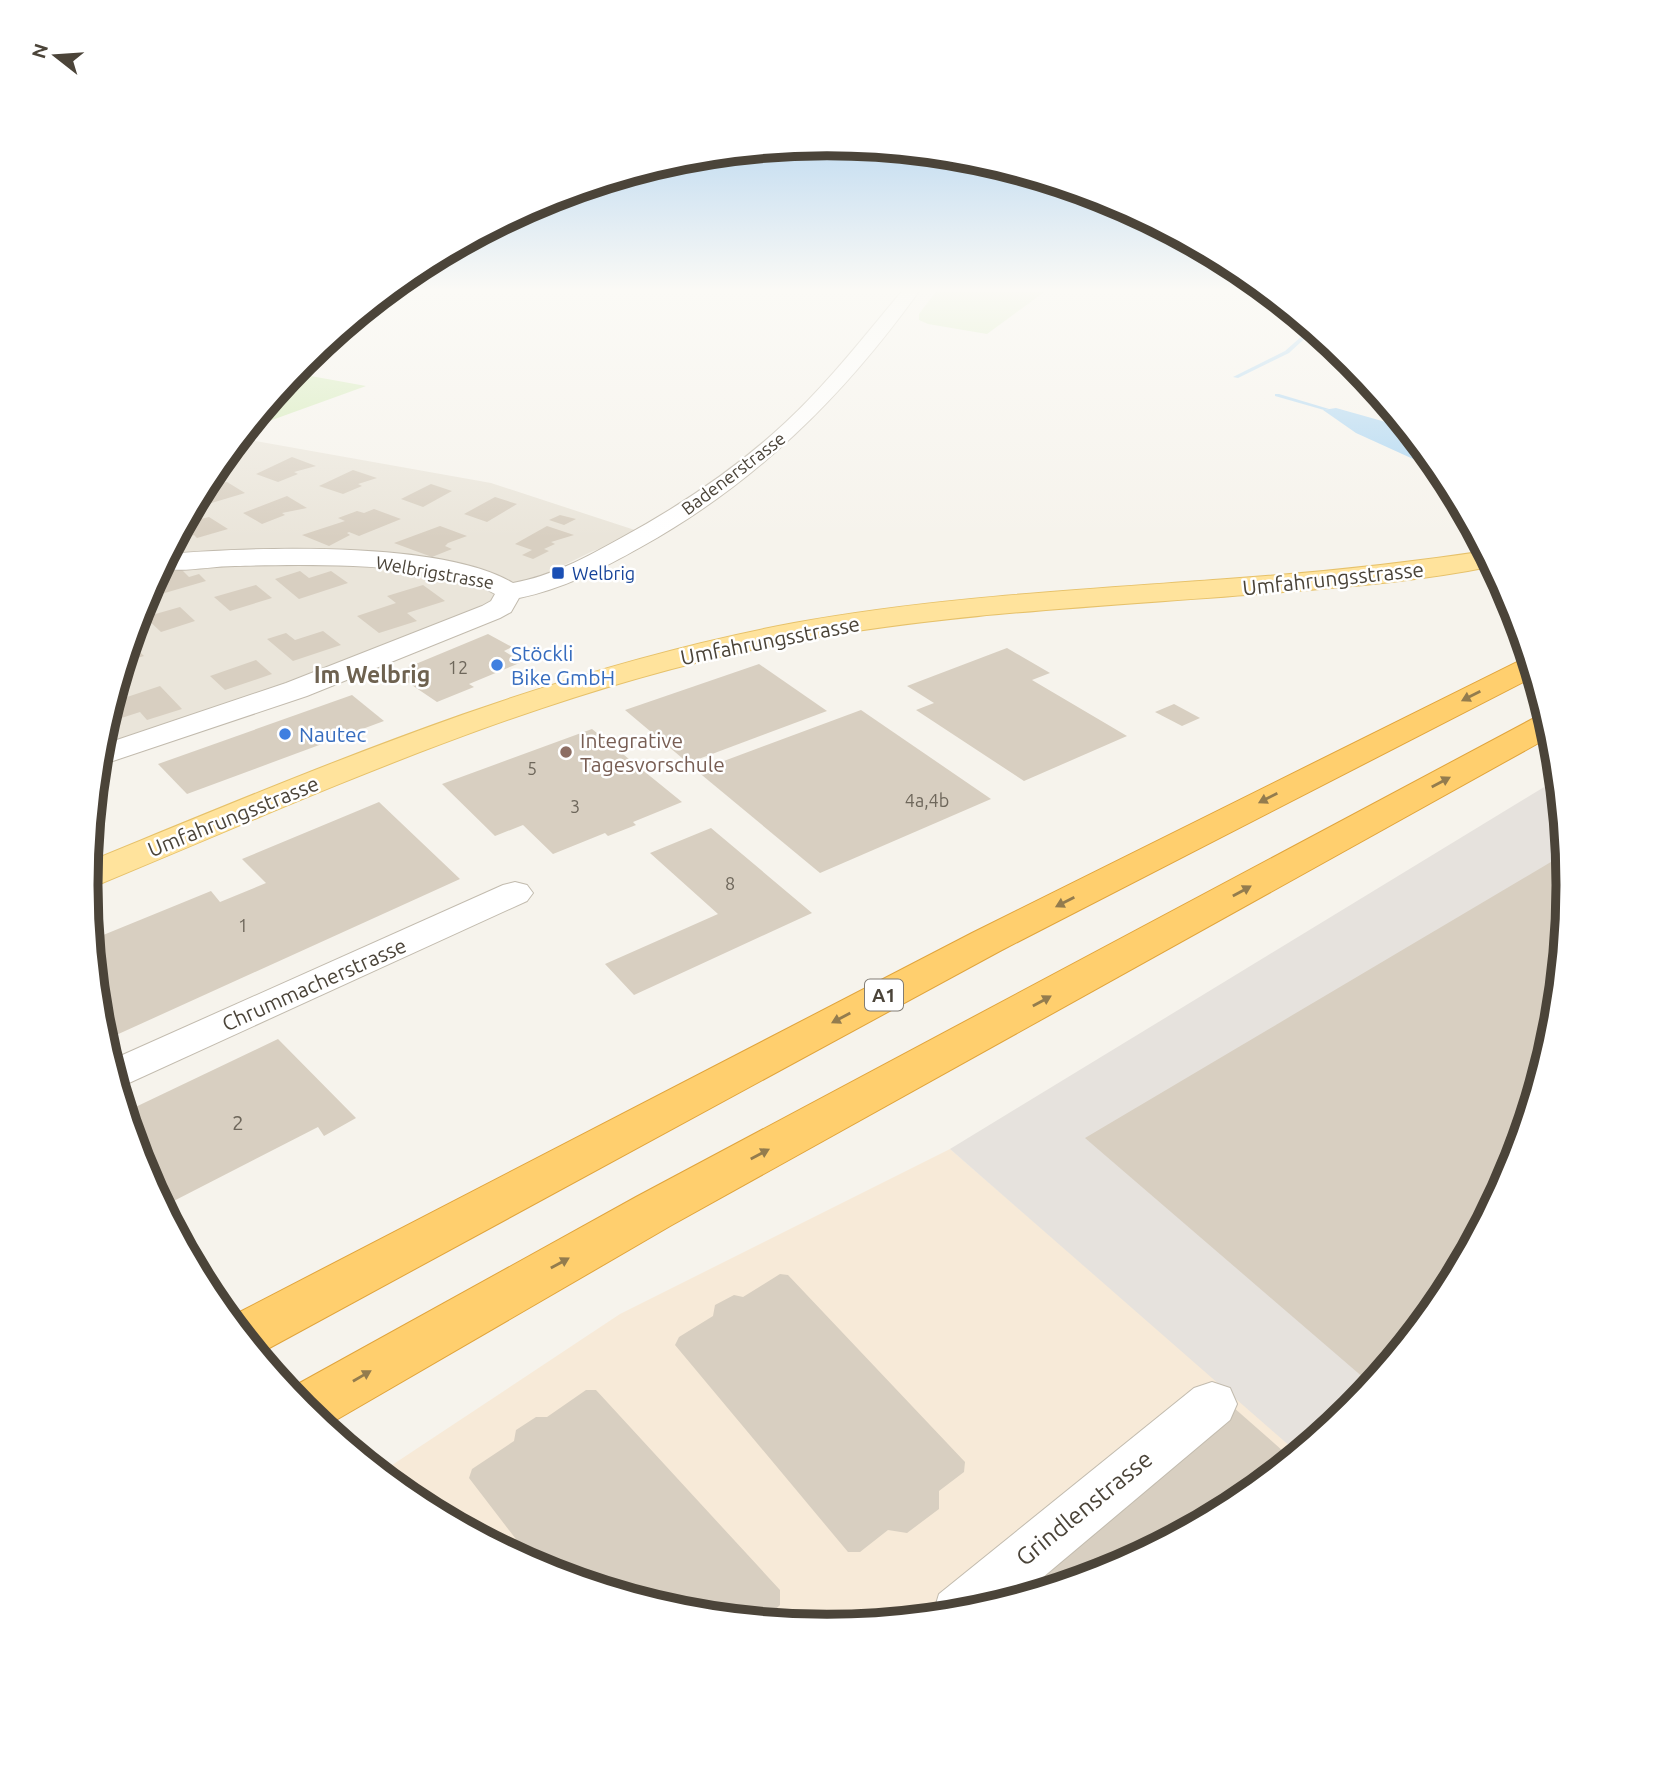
<svg xmlns="http://www.w3.org/2000/svg" width="1655" height="1771" font-family="Ubuntu,sans-serif">
<rect width="100%" height="100%" fill="#f6f3ec"/>
<polygon fill="#eae5da" points="239,438 491,483 647,534 593,551 474,609 315,673 99,747 142,601 211,473"/>
<polygon fill="#f7ead8" points="950,1149 1300,1453 1239,1502 1111,1571 972,1613 827,1627 682,1613 543,1571 415,1502 380,1473 620,1314"/>
<polygon fill="#e6e2dd" points="1559,778 1569,886 1555,1031 1444,1298 1352,1410 1299,1454 950,1149"/>
<g fill="#d2eab5">
<polygon points="937,290 1047,290 987,334 928,324 919,320 919,314"/>
<polygon points="294,373 366,386 247,429"/>
</g>
<polygon fill="#a9d4f2" points="1336,408 1407,428 1444,473 1356,433 1323,410"/>
<g fill="none" stroke-linecap="round" stroke-linejoin="round">
<g fill="#a9d4f2" fill-rule="evenodd">
<polygon points="1311,328 1314,330 1289,353 1238,378 1233,377 1285,351"/>
<polygon points="1275,394 1279,394 1329,409 1324,410 1275,396"/>
</g>
</g>
<g fill="#d8cfc1">
<polygon points="292,457 316,466 294,472 298,474 278,482 256,474"/>
<polygon points="353,470 377,478 358,484 362,486 343,494 319,486"/>
<polygon points="227,482 245,493 198,507 194,504 205,485"/>
<polygon points="431,484 452,491 423,507 401,499"/>
<polygon points="287,496 307,508 282,513 285,515 262,524 243,513"/>
<polygon points="495,497 517,504 487,522 464,514"/>
<polygon points="374,509 401,519 359,536 349,532 347,533 350,535 329,546 302,535 345,521 338,518 357,511 364,513"/>
<polygon points="560,515 576,519 564,525 549,520"/>
<polygon points="209,517 228,529 197,538 194,535 174,543 184,523"/>
<polygon points="440,526 467,536 448,543 445,546 452,549 432,557 394,543"/>
<polygon points="547,526 574,535 551,542 555,544 544,549 549,551 533,559 522,555 532,550 515,544"/>
<polygon points="181,569 189,577 199,574 206,581 144,599 156,576"/>
<polygon points="300,571 309,578 331,571 348,583 299,599 275,579"/>
<polygon points="256,585 272,598 230,611 214,597"/>
<polygon points="423,585 445,601 407,613 417,621 379,633 357,616 396,603 387,596"/>
<polygon points="180,607 195,621 161,632 145,617"/>
<polygon points="323,631 341,645 293,661 267,639 286,633 295,640"/>
<polygon points="488,634 512,647 504,651 522,662 469,684 474,687 437,702 394,673"/>
<polygon points="130,643 144,656 124,662 125,657"/>
<polygon points="1007,648 1050,673 1032,680 1127,736 1024,781 916,710 934,703 907,686"/>
<polygon points="256,660 272,674 225,690 210,676"/>
<polygon points="759,664 827,711 688,763 625,710"/>
<polygon points="160,686 182,709 147,720 140,712 109,722 107,719 112,702"/>
<polygon points="352,695 384,721 187,794 158,764"/>
<polygon points="1174,704 1200,718 1182,726 1155,712"/>
<polygon points="861,710 991,799 820,873 697,771"/>
<polygon points="592,729 682,802 633,822 636,825 608,836 605,833 553,854 523,825 495,836 442,784"/>
<polygon points="379,802 460,879 103,1041 91,940 211,891 220,902 266,883 242,859"/>
<polygon points="711,828 812,913 634,995 605,964 718,914 650,853"/>
<polygon points="1566,853 1569,886 1555,1031 1513,1170 1444,1298 1372,1385 1085,1138"/>
<polygon points="278,1039 356,1118 324,1136 318,1127 162,1207 142,1169 125,1112"/>
<polygon points="780,1274 788,1275 965,1462 964,1472 939,1491 939,1509 907,1533 888,1530 860,1552 848,1552 675,1345 679,1337 713,1316 715,1305 734,1295 743,1297"/>
<polygon points="586,1390 596,1390 780,1590 780,1605 763,1621 682,1613 543,1571 538,1568 469,1478 472,1469 514,1441 516,1430 536,1417 547,1417"/>
<polygon points="1233,1407 1292,1459 1239,1502 1111,1571 1046,1591 1034,1578"/>
</g>
<g fill="none" stroke-linecap="round" stroke-linejoin="round">
<defs>
<g id="minor">
<path d="M903 290H920C843 397 756 483 641 547 602 569 563 589 519 598L511 612 500 618 307 696 98 766 99 746 286 683 482 606 491 601 495 594C440 561 302 564 235 566 211 566 183 573 160 568L168 554C253 547 441 540 513 583 552 576 587 557 621 538 680 506 737 468 786 422 829 382 865 335 903 290Z"/>
<polygon points="515,882 527,885 533,893 527,901 118,1088 109,1061 503,885"/>
<polygon points="1212,1382 1230,1388 1237,1404 1230,1420 1017,1599 972,1613 932,1617 939,1594 1194,1388"/>
</g>
<path id="major" d="M1486 551 1494 566C1421 581 1345 587 1271 593 1113 606 953 612 796 641 554 685 326 790 100 884L86 887 88 862C318 768 548 669 794 623 936 597 1082 590 1227 579 1313 573 1400 564 1486 551Z"/>
<g id="highway">
<polygon points="1529,656 1535,676 1000,951 262,1352 257,1354 228,1318 972,933"/>
<polygon points="1547,714 1553,735 672,1225 324,1427 303,1410 287,1390 636,1197 1538,716"/>
</g>
</defs>
<use href="#minor" stroke="#c2bbae" stroke-width="2"/>
<use href="#major" stroke="#e6c16a" stroke-width="2"/>
<use href="#highway" stroke="#e0a43c" stroke-width="2"/>
<use href="#minor" fill="#fff" fill-rule="evenodd"/>
<use href="#major" fill="#ffe39c" fill-rule="evenodd"/>
<use href="#highway" fill="#ffcf6e" fill-rule="evenodd"/>
</g>
<defs><path id="oneway-solid" d="M-6-.8H1V-3.2L6.5 0L1 3.2V.8H-6Z" transform="scale(1.75)"/></defs>
<g fill="#937c4e">
<use href="#oneway-solid" transform="translate(1471 696) rotate(153)"/>
<use href="#oneway-solid" transform="translate(1441 782) rotate(-28)"/>
<use href="#oneway-solid" transform="translate(1268 798) rotate(153)"/>
<use href="#oneway-solid" transform="translate(1242 891) rotate(-29)"/>
<use href="#oneway-solid" transform="translate(1065 902) rotate(153)"/>
<use href="#oneway-solid" transform="translate(1042 1001) rotate(-29)"/>
<use href="#oneway-solid" transform="translate(841 1018) rotate(152)"/>
<use href="#oneway-solid" transform="translate(760 1154) rotate(-28)"/>
<use href="#oneway-solid" transform="translate(560 1263) rotate(-29)"/>
<use href="#oneway-solid" transform="translate(362 1376) rotate(-30)"/>
</g>
<linearGradient id="sky" x2="0" y2="1"><stop stop-color="#8fc1ec"/><stop offset="0.54" stop-color="#fbfaf6"/><stop offset="1" stop-color="#fbfaf6" stop-opacity="0"/></linearGradient>
<rect width="1655" height="538" fill="url(#sky)"/>
<rect fill="#1a4fb4" stroke="#fff" stroke-width="2.5" x="551" y="566" width="14" height="14" rx="3.5"/>
<g fill="#3f7fe0" stroke="#fff" stroke-width="2.5">
<circle cx="497" cy="665" r="7"/>
<circle cx="285" cy="734" r="7"/>
</g>
<circle fill="#8d6e63" stroke="#fff" stroke-width="2.5" cx="566" cy="752" r="7"/>
<g text-anchor="middle" dominant-baseline="central" stroke-width="5" stroke-linejoin="round" paint-order="stroke">
<g font-size="18" fill="#4b4439" stroke="#fff">
<text transform="translate(733 473) rotate(-37)">Badenerstrasse</text>
<text transform="translate(435 572) rotate(10)">Welbrigstrasse</text>
</g>
<g font-size="18" fill="#164399" stroke="#fff" text-anchor="start">
<text x="572" y="573">Welbrig</text>
</g>
<g font-size="18" fill="#6e675b">
<text x="458" y="667">12</text>
<text x="532" y="768">5</text>
<text x="927" y="800">4a,4b</text>
<text x="575" y="806">3</text>
<text x="730" y="883">8</text>
<text x="243" y="925">1</text>
</g>
<rect fill="#fff" stroke="#817c74" stroke-width="2" x="865" y="979.5" width="38" height="31" rx="5"/>
<g font-size="19" font-weight="bold" fill="#4b4439">
<text x="884" y="995">A1</text>
</g>
<g font-size="21" fill="#4b4439" stroke="#fff">
<text transform="translate(1333 578) rotate(-6)">Umfahrungsstrasse</text>
<text transform="translate(770 640) rotate(-11)">Umfahrungsstrasse</text>
<text transform="translate(233 816) rotate(-22)">Umfahrungsstrasse</text>
<text transform="translate(314 984) rotate(-24)">Chrummacherstrasse</text>
</g>
<g font-size="21" fill="#366cbe" stroke="#fff" text-anchor="start">
<text x="511" y="653">Stöckli<tspan x="511" dy="24">Bike GmbH</tspan></text>
<text x="299" y="734">Nautec</text>
</g>
<g font-size="21" fill="#785e54" stroke="#fff" text-anchor="start">
<text x="580" y="740">Integrative<tspan x="580" dy="24">Tagesvorschule</tspan></text>
</g>
<g font-size="21" fill="#6e675b">
<text x="238" y="1122">2</text>
</g>
<g font-size="23" font-weight="bold" fill="#6e6250" stroke="#fff">
<text x="372" y="674">Im Welbrig</text>
</g>
<g font-size="24" fill="#4b4439" stroke="#fff">
<text transform="translate(1084 1508) rotate(-39)">Grindlenstrasse</text>
</g>
</g>
<path d="M0 0H1655V1771H0ZM98 885a729 729 0 1 1 1458 0a729 729 0 1 1-1458 0Z" fill="#fff" fill-rule="evenodd"/>
<path fill="none" stroke="#4b4439" stroke-width="9" d="M98 885a729 729 0 1 1 1458 0a729 729 0 1 1-1458 0Z"/>
<g transform="translate(56 56) rotate(287)" stroke="#ffffff" stroke-width="5" paint-order="stroke">
<path d="M0-5L12 26L0 18L-12 26Z" fill="#4b4439"/>
<text y="-10" font-size="19" font-weight="bold" text-anchor="middle" fill="#4b4439">N</text>
</g>
</svg>
